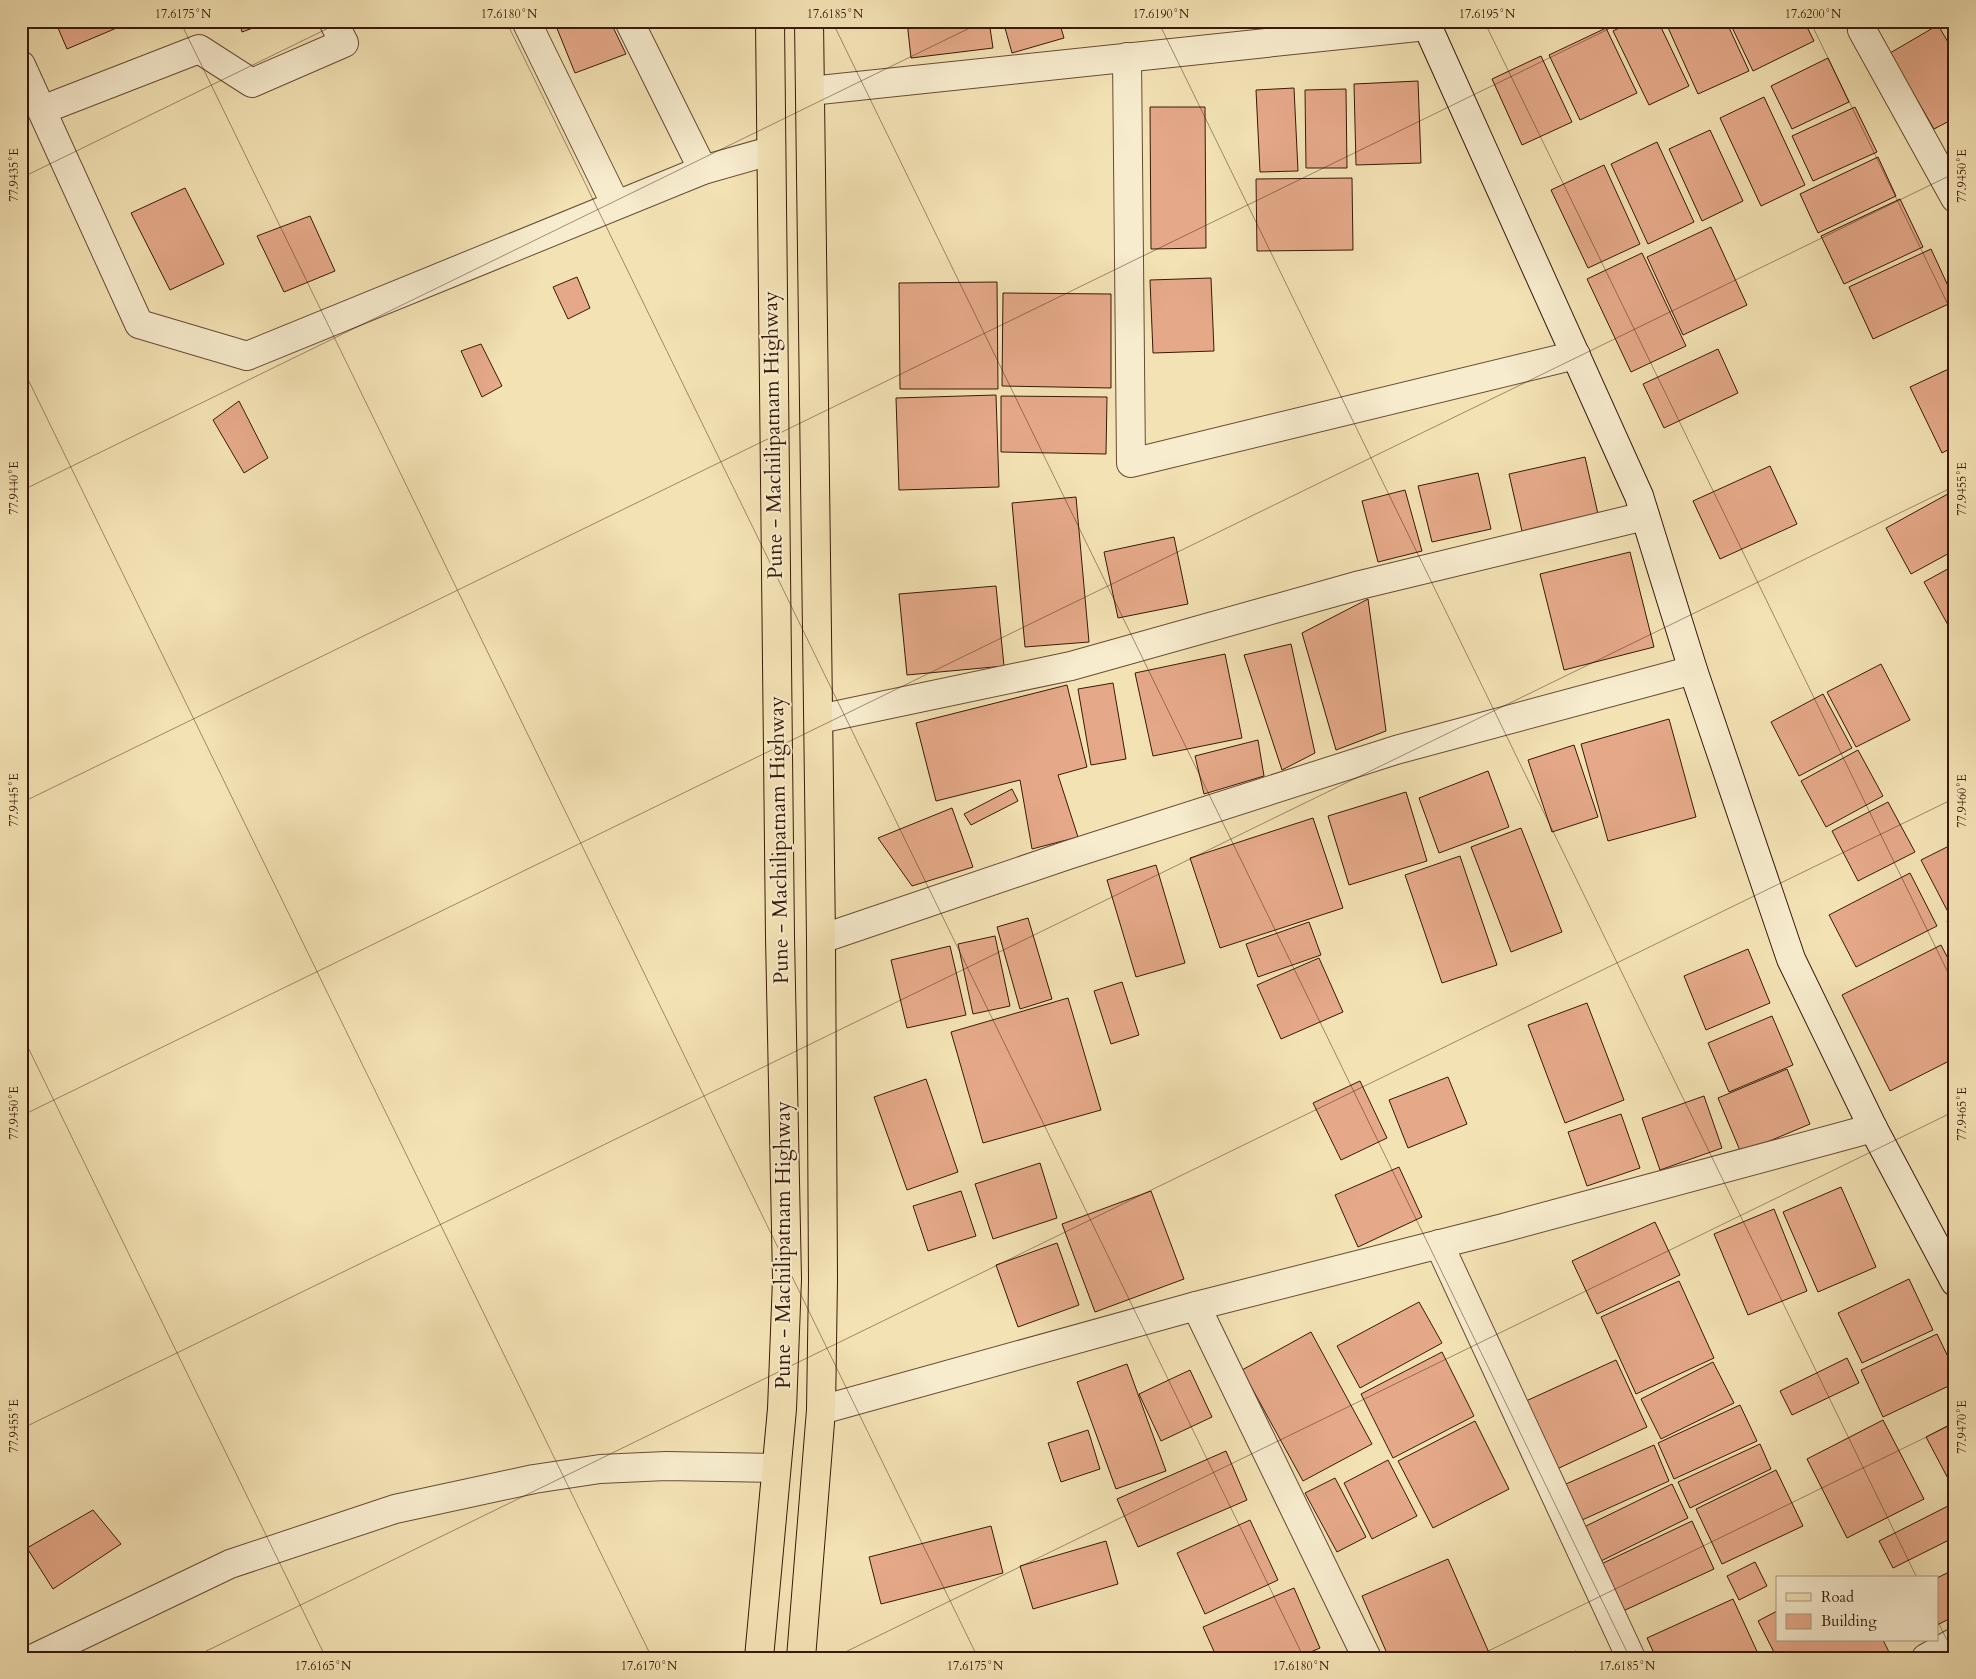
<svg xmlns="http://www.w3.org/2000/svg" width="1976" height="1679" font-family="Cardo,serif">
<rect width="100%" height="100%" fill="#f3e2b4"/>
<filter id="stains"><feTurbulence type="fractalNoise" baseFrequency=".004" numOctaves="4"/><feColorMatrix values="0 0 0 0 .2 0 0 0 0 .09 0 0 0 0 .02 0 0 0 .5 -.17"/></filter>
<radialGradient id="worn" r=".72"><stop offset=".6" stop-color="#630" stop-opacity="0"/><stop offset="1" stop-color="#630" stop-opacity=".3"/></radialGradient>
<g fill="#e5a989" stroke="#391908">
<polygon points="55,21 115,21 119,27 67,49"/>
<polygon points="239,21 272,21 242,32"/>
<polygon points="554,21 610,21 626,54 575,73"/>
<polygon points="907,21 989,21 993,48 911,58"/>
<polygon points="1003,21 1059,21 1064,38 1012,53"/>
<polygon points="1633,21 1658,21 1689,86 1649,105 1613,31"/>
<polygon points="1665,21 1726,21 1749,71 1698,94"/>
<polygon points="1729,21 1804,21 1814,41 1753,71"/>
<polygon points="1943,21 1955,21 1955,41"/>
<polygon points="1938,25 1955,54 1955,118 1934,129 1890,53"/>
<polygon points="1606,28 1637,93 1580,120 1549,55"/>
<polygon points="1541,56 1572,122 1522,145 1492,79"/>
<polygon points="1828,58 1849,102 1792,129 1771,86"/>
<polygon points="1418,81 1421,163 1356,165 1354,84"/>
<polygon points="1294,88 1298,171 1260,172 1256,90"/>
<polygon points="1346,89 1347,168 1306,168 1305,90"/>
<polygon points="1764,97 1805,185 1761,206 1720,118"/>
<polygon points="1150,107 1205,107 1206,248 1151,249"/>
<polygon points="1855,107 1877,152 1813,181 1792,136"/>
<polygon points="1710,130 1743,201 1702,221 1669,149"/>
<polygon points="1657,142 1694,222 1648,244 1611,164"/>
<polygon points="1878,157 1896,196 1818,233 1800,194"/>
<polygon points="1604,165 1640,244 1588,268 1551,190"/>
<polygon points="1352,178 1353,250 1257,251 1256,179"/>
<polygon points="185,188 224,264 170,290 131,213"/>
<polygon points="1900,199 1923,247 1844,284 1821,236"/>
<polygon points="310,216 335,271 284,292 257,236"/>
<polygon points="1711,227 1747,305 1683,335 1647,257"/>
<polygon points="1931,249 1955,301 1873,339 1849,287"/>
<polygon points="1642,253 1686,346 1631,372 1587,279"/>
<polygon points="577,277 590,308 568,319 553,287"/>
<polygon points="1211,278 1214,351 1153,353 1150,280"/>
<polygon points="997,282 998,389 900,389 899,283"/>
<polygon points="1003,293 1111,294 1111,388 1002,386"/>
<polygon points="481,344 502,386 482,397 461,351"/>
<polygon points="1718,349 1738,393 1664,428 1643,384"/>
<polygon points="1955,366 1955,446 1942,453 1910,387"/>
<polygon points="996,395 999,487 899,490 896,398"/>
<polygon points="1001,396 1107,397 1106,454 1001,452"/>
<polygon points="239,401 268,458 244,473 213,420"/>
<polygon points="1585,457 1598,514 1522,531 1509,474"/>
<polygon points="1770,466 1797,524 1720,559 1693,501"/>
<polygon points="1478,473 1491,529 1432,542 1418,486"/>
<polygon points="1405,490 1422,551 1378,562 1362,501"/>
<polygon points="1955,490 1955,550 1911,574 1886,528"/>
<polygon points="1076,497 1089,642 1025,647 1012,503"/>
<polygon points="1174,537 1188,604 1118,618 1104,552"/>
<polygon points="1630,552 1654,647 1564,670 1540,574"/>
<polygon points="1955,565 1955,633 1953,634 1924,582"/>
<polygon points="996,586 1004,666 907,675 899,594"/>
<polygon points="1368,599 1386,731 1336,750 1302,633"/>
<polygon points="1291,644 1315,753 1282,770 1244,655"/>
<polygon points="1225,654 1242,738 1153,756 1135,673"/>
<polygon points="1881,664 1910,720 1856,747 1827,692"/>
<polygon points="1113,683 1126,759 1091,765 1078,689"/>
<polygon points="1067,685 1087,767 1058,775 1078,837 1032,849 1020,780 936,801 916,723"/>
<polygon points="1823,694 1852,748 1799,776 1771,722"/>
<polygon points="1669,719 1696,817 1608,841 1581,744"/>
<polygon points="1258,740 1264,776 1204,794 1195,756"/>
<polygon points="1574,745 1598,817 1552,832 1528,760"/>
<polygon points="1858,750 1883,796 1826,827 1801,781"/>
<polygon points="1488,771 1509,827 1439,853 1419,798"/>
<polygon points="1012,789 1018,801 971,825 964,814"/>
<polygon points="1406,792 1427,861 1349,885 1328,816"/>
<polygon points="1888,802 1915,852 1858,881 1832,831"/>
<polygon points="952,808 973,867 912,886 878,838"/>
<polygon points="1313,818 1343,908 1220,948 1190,858"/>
<polygon points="1521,828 1562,932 1511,952 1471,847"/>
<polygon points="1955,843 1955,909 1948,912 1921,860"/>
<polygon points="1460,856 1497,965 1442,983 1405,875"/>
<polygon points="1156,865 1185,963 1136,977 1107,880"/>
<polygon points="1910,873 1937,926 1856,967 1829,915"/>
<polygon points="1955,917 1955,937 1947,921"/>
<polygon points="1028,918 1052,999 1020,1009 997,927"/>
<polygon points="1309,922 1321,955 1258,977 1246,944"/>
<polygon points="995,936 1010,1006 973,1014 958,944"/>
<polygon points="1941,945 1955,972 1955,1058 1890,1091 1842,995"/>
<polygon points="950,946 966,1015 907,1028 891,960"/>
<polygon points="1748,949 1770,1003 1706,1030 1684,976"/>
<polygon points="1319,958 1343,1012 1281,1039 1257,985"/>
<polygon points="1122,982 1139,1035 1111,1044 1094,991"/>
<polygon points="1068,998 1101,1110 983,1143 951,1032"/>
<polygon points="1587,1003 1624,1100 1565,1123 1528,1025"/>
<polygon points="1772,1016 1793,1065 1729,1092 1708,1043"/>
<polygon points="1787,1069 1810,1124 1741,1153 1718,1098"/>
<polygon points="1448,1077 1467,1124 1408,1148 1389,1100"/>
<polygon points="926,1079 958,1172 907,1190 874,1097"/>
<polygon points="1360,1081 1387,1138 1341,1160 1313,1103"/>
<polygon points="1704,1096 1722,1148 1660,1170 1642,1118"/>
<polygon points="1621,1114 1640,1168 1587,1186 1568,1132"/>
<polygon points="1040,1163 1057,1218 993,1239 975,1184"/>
<polygon points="1399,1167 1422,1217 1358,1247 1335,1195"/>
<polygon points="1841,1187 1876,1267 1818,1292 1783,1212"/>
<polygon points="961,1191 976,1236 928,1251 913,1206"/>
<polygon points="1151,1191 1184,1279 1095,1312 1062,1224"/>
<polygon points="1774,1209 1807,1291 1748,1315 1714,1234"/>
<polygon points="1655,1222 1680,1275 1597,1314 1572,1261"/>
<polygon points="1057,1243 1079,1305 1018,1327 996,1265"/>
<polygon points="1909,1279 1933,1330 1862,1363 1838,1313"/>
<polygon points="1679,1281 1714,1358 1636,1394 1601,1317"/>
<polygon points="1419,1302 1442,1343 1360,1388 1337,1346"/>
<polygon points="1311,1332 1372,1444 1303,1481 1242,1370"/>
<polygon points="1937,1334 1955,1371 1955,1383 1883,1417 1861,1370"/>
<polygon points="1442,1352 1474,1416 1393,1458 1361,1394"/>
<polygon points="1847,1358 1859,1383 1792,1415 1780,1391"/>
<polygon points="1616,1360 1647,1427 1557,1469 1526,1401"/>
<polygon points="1713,1362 1734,1403 1661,1439 1641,1399"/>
<polygon points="1127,1364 1166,1471 1116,1489 1077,1382"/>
<polygon points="1190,1370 1212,1417 1161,1441 1139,1394"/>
<polygon points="1740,1405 1757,1441 1674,1479 1658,1443"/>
<polygon points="1883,1420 1924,1499 1847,1538 1807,1459"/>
<polygon points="1475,1421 1509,1489 1433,1528 1398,1461"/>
<polygon points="1955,1422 1955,1485 1952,1486 1926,1437"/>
<polygon points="1088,1430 1100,1469 1061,1482 1048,1443"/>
<polygon points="1760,1444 1771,1469 1690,1508 1678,1482"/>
<polygon points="1654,1445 1669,1481 1582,1520 1566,1484"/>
<polygon points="1226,1451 1247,1500 1138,1547 1117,1499"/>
<polygon points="1388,1460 1417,1516 1372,1539 1344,1483"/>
<polygon points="1776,1470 1803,1526 1722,1564 1696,1509"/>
<polygon points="1335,1478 1366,1537 1337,1552 1305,1493"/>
<polygon points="1672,1484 1688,1518 1599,1562 1582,1528"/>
<polygon points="1952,1504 1955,1509 1955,1537 1893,1568 1879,1541"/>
<polygon points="93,1510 121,1544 53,1589 27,1548"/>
<polygon points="1250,1520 1278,1580 1205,1614 1177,1553"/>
<polygon points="1692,1521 1714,1569 1621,1612 1599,1565"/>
<polygon points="991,1526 1003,1573 881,1604 869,1557"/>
<polygon points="1106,1541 1118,1584 1033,1609 1020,1566"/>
<polygon points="1448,1559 1490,1655 1484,1658 1389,1658 1362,1596"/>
<polygon points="1755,1562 1767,1586 1739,1600 1727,1576"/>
<polygon points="1955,1569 1955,1616 1937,1625 1937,1578"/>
<polygon points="1294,1588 1320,1648 1297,1658 1217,1658 1203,1627"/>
<polygon points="1733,1599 1760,1658 1656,1658 1647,1638"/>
<polygon points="1777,1611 1777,1640 1883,1640 1889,1652 1878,1658 1777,1658 1758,1621"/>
<polygon points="1576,1651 1579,1658 1560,1658"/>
</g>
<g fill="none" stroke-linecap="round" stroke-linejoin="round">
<defs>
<g id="minor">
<polyline points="526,21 616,205"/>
<polyline points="629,21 703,170"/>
<polyline points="1862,30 1955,198"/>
<polyline points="1127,57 1131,463 1576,355"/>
<polyline points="21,65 139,324 247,356 703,170 770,151"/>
<polyline points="810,91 1427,26"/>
<polyline points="42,110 199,49 252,83 344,43 333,21"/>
<polyline points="819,719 1071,666 1360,585 1645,516"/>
<polyline points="821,939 1068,855 1396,750 1693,670"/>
<polyline points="1439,1244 1631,1658"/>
<polyline points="1196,1306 1367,1658"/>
<polyline points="821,1410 1196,1306 1503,1228 1873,1128"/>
<polyline points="34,1658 230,1564 395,1509 534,1479 600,1469 666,1466 776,1468"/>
<polyline points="1926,1658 1955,1642"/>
</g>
<polyline id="secondary" points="1425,21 1639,496 1693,670 1791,959 1873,1128 1955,1282"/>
<g id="primary">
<polyline points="759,1658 782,1409 787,1279 780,937 770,21"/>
<polyline points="801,1658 821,1410 823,1280 821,939 809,21"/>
</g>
</defs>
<use href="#minor" stroke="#684b33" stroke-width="30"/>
<use href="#secondary" stroke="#391908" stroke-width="30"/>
<use href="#primary" stroke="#391908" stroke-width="30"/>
<use href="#minor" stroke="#f7ecce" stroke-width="28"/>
<use href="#secondary" stroke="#f7ecce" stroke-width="28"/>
<use href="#primary" stroke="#f3e2b4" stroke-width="28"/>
</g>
<path fill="none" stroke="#391908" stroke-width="1" stroke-opacity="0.45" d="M180 21 978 1658M506 21 1304 1658M832 21 1630 1658M1158 21 1917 1578M1484 21 1955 987M1810 21 1955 319M21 178 343 21M21 365 652 1658M21 491 984 21M21 803 1625 21M21 1033 326 1658M21 1116 1955 173M21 1429 1955 486M1937 1620 1955 1656M192 1658 1955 798M833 1658 1955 1111M1474 1658 1955 1423"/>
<g text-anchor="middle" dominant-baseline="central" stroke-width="4" stroke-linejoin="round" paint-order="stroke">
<g font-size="21" fill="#391908" stroke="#f7ecce">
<text transform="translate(773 435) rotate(-91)">Pune - Machilipatnam Highway</text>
<text transform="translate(779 840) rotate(-91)">Pune - Machilipatnam Highway</text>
<text transform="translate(783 1245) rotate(-90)">Pune - Machilipatnam Highway</text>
</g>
</g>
<rect width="1976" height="1679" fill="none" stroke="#f3e2b4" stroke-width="55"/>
<rect x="1776" y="1576" width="162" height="65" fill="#f7ecce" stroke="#ab987f"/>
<rect x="1786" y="1593" width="25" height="8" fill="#f3e2b4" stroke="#ab987f"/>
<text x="1821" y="1602" font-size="15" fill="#391908">Road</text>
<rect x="1786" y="1614" width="25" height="15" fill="#e5a989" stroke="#ab987f"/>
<text x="1821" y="1626" font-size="15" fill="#391908">Building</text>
<rect x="28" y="28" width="1920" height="1624" fill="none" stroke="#391908" stroke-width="2"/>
<g font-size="12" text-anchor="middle" fill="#391908">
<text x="183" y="18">17.6175°N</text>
<text x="509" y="18">17.6180°N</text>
<text x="835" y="18">17.6185°N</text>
<text x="1161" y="18">17.6190°N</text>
<text x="1487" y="18">17.6195°N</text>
<text x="1813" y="18">17.6200°N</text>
<text transform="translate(14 175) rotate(-90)" y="4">77.9435°E</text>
<text transform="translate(1962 176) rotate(-90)" y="4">77.9450°E</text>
<text transform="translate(14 488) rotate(-90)" y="4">77.9440°E</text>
<text transform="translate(1962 489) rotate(-90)" y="4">77.9455°E</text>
<text transform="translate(14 800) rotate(-90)" y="4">77.9445°E</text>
<text transform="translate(1962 801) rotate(-90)" y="4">77.9460°E</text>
<text transform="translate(14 1113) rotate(-90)" y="4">77.9450°E</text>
<text transform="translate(1962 1114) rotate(-90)" y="4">77.9465°E</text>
<text transform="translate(14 1426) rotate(-90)" y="4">77.9455°E</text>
<text transform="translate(1962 1427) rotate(-90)" y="4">77.9470°E</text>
<text x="323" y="1670">17.6165°N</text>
<text x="649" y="1670">17.6170°N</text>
<text x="975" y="1670">17.6175°N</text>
<text x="1301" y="1670">17.6180°N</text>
<text x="1627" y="1670">17.6185°N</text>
</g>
<rect width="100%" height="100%" filter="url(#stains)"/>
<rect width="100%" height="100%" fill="url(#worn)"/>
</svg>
